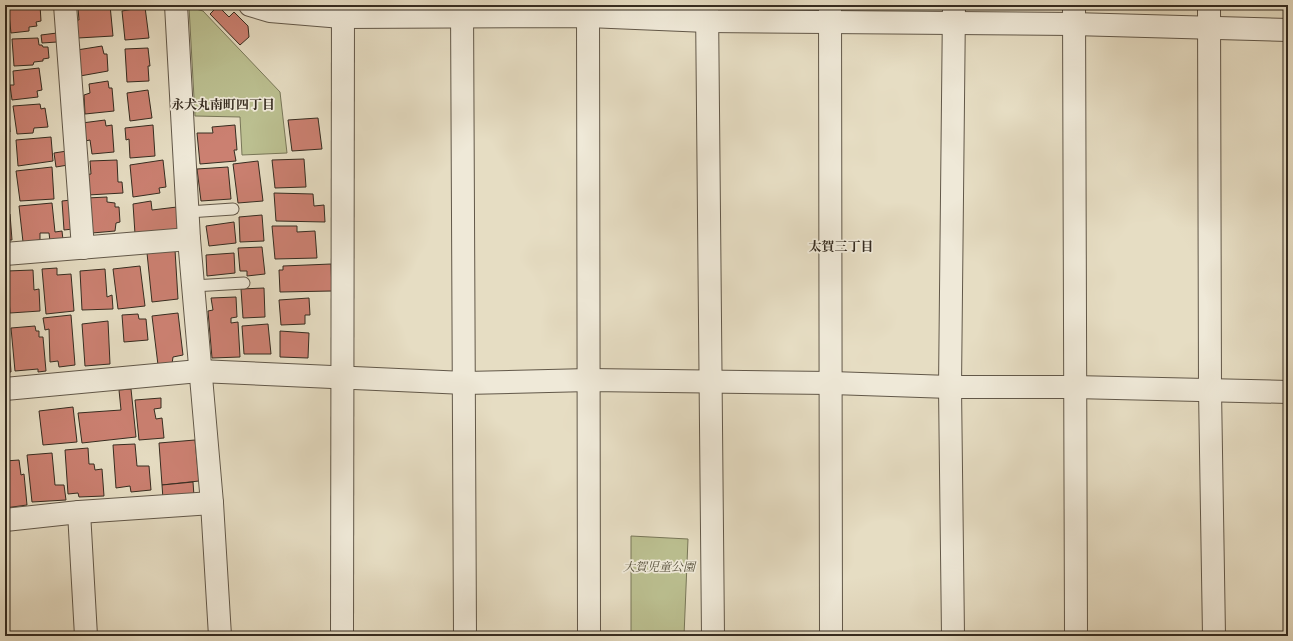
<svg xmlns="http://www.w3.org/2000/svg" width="1293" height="641" font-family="'Old Standard TT','Noto Serif JP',serif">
<rect width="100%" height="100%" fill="#e6ddc3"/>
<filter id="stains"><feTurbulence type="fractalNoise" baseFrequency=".005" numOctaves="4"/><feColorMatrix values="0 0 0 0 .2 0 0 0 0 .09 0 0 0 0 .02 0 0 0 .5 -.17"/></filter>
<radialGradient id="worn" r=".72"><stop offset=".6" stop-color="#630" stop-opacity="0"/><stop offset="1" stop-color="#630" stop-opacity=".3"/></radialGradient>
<g fill="#bbbf90" stroke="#787658">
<polygon points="189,7 203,11 280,92 287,153 242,155 240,117 195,116"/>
<polygon points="631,536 688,539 684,636 631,636"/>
</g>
<g fill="#cb8071" stroke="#362c20">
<polygon points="8,5 40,5 41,21 36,22 37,26 29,27 29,31 11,33"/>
<polygon points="110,5 113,36 78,38 75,20 79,20 78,8"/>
<polygon points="218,6 229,17 234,12 248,26 249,37 240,45 210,14"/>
<polygon points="145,7 149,38 125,40 122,11"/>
<polygon points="57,33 57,42 42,43 41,35"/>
<polygon points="38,38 39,45 42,45 43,47 48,47 49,58 43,59 43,61 34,62 33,65 14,66 12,39"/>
<polygon points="102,46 104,54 107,54 108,71 80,76 77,50"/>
<polygon points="148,48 150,66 148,66 149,81 127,82 125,49"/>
<polygon points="39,68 42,90 37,91 38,97 12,100 10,85 14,85 13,71"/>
<polygon points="108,81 109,88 112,88 114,111 85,114 84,95 90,93 89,84"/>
<polygon points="148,90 152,118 130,121 127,93"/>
<polygon points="40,104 41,109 45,108 48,127 34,128 33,133 17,134 13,106"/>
<polygon points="5,117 9,117 10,132 5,133"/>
<polygon points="318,118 322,149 292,151 288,120"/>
<polygon points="105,120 106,126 112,125 114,152 92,154 90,140 85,141 82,123"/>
<polygon points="153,125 155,156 130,158 129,139 126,140 125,128"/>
<polygon points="235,125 237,150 234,150 236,161 200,164 197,133 213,133 212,127"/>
<polygon points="51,137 53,161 18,166 16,140"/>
<polygon points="67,151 68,165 56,167 54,153"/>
<polygon points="304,159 306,187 275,188 272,160"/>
<polygon points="117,160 118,182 122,182 123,193 88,195 85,175 91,174 90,161"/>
<polygon points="163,160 166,187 159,188 160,193 133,197 130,165"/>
<polygon points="258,161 263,201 238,203 233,164"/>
<polygon points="5,167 9,196 5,196"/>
<polygon points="52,167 54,199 20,201 16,171"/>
<polygon points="228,167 231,199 201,201 197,169"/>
<polygon points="274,193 313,194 314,206 324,205 325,222 276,221"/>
<polygon points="107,197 107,202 115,203 115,207 119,207 120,222 116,223 115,231 92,233 87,198"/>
<polygon points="71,200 73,229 64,230 62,201"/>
<polygon points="151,201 152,210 177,207 178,230 135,234 133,204"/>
<polygon points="52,203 55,232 62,231 63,240 50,241 49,233 40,233 40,240 23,242 19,206"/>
<polygon points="10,214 12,240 5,240 5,215"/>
<polygon points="262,215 264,241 240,242 239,217"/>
<polygon points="234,222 236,243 209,246 206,226"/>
<polygon points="272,226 297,226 297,232 315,231 317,258 275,259"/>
<polygon points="262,247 265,274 247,276 247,271 240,271 238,248"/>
<polygon points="175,250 178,299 152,302 147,253"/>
<polygon points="234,253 235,273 207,276 206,255"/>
<polygon points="331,264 332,291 280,292 279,270 283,270 283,266"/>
<polygon points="140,266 145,306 118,309 113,269"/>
<polygon points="57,268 57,275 71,274 74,311 46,314 42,269"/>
<polygon points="105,269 107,297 112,295 113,309 82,310 80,271"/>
<polygon points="33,270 34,290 39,289 40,311 10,313 7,271"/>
<polygon points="264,288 265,317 243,318 241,289"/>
<polygon points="236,297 237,317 231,318 231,323 238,322 240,357 212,358 208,311 213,310 211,298"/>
<polygon points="309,298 310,315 305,315 305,324 281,325 279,300"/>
<polygon points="178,313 183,355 173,357 172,364 158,365 152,316"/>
<polygon points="138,314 139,319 146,319 148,340 124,342 122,315"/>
<polygon points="71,315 75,365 59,367 58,361 50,362 49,329 45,330 43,318"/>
<polygon points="108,321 110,364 85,366 82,324"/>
<polygon points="268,324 271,354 244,354 242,326"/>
<polygon points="35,326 36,331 39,331 39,337 43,337 46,371 38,372 38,369 15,371 11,328"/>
<polygon points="280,331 309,333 308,358 280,357"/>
<polygon points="9,343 11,372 5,372 5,344"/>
<polygon points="131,389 136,437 82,443 78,413 121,410 119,390"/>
<polygon points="161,398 161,408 154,409 156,419 162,418 164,438 139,440 135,400"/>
<polygon points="73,407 77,442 43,445 39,411"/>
<polygon points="195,440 199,481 162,485 159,443"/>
<polygon points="135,444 137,466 149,466 151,490 131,492 130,486 116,488 113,445"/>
<polygon points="88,448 89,464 94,464 95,470 102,469 104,496 79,497 78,493 68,494 65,450"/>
<polygon points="52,453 55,485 64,485 66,500 32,502 27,455"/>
<polygon points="19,460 21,475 24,474 27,505 5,508 5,461"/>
<polygon points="193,482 194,496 163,499 162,485"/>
</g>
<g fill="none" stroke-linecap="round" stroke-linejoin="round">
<defs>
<g id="service">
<polyline points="188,212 233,209"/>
<polyline points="193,286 244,283"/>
</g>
<g id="minor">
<polyline points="65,5 83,248"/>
<polyline points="176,5 189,239 212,503 220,636"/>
<polyline points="250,5 270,11 342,17 588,16 707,21 1073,24 1288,30"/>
<polyline points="462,5 465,636"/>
<polyline points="588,5 589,636"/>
<polyline points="707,5 713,636"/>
<polyline points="830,5 831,636"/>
<polyline points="1074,5 1076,636"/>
<polyline points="1209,5 1210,390 1214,636"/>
<polyline points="5,254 189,239"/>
<polyline points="5,389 199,371 465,383 589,380 832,383 950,387 1074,387 1288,392"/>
<polyline points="79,512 86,636"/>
<polyline points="5,520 79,512 212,503"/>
<polyline points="342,636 343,5"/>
<polyline points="953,636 950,387 954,5"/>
</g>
</defs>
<use href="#service" stroke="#625849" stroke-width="13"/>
<use href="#minor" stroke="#625849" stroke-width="24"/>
<use href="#service" stroke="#efe9d8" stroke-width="11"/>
<use href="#minor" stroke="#efe9d8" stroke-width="22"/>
</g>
<g text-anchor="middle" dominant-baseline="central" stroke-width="3.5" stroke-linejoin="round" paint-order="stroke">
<g font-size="12" font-style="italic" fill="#57513c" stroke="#efe9d8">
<text x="659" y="568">大賀児童公園</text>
</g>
<g font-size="13" font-weight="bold" fill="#362c20" stroke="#efe9d8">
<text x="223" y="105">永犬丸南町四丁目</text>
<text x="841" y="247">太賀三丁目</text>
</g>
</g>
<rect width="1293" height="641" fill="none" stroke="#e6ddc3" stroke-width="20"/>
<rect x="6" y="6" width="1281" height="629" fill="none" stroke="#362c20" stroke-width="2"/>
<rect x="10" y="10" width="1273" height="621" fill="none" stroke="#362c20"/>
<rect width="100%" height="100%" filter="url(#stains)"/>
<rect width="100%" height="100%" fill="url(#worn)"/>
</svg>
